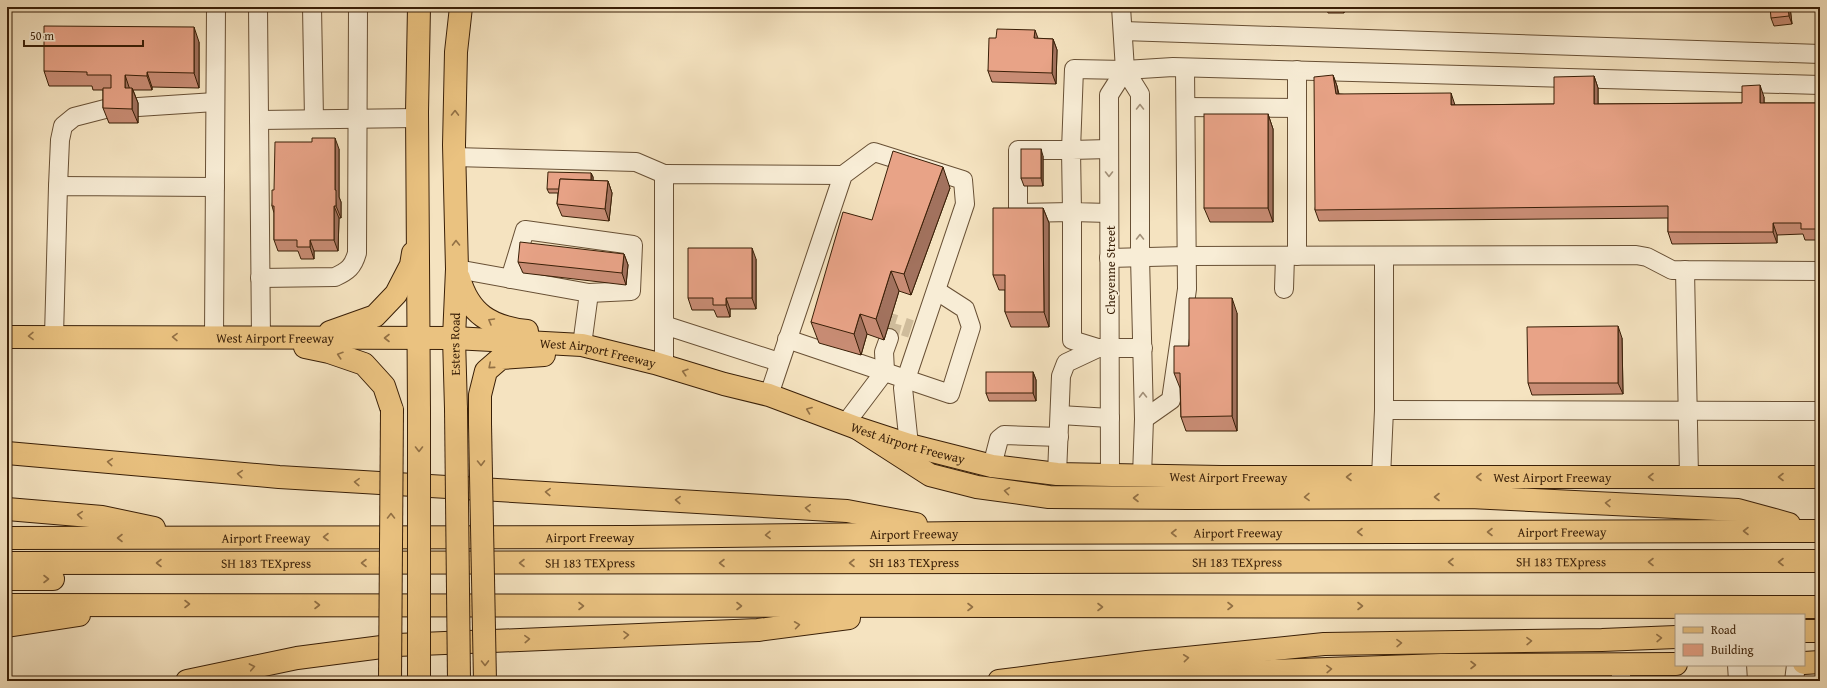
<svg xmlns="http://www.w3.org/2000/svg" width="1827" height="688" font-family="'Gentium Book Plus',serif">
<rect width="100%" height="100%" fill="#f5e3c0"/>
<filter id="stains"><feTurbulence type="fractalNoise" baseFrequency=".005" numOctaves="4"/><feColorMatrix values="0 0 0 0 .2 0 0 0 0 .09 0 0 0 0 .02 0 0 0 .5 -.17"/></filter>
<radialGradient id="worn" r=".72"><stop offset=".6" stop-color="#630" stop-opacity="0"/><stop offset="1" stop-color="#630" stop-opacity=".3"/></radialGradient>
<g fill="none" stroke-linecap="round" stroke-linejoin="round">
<polyline stroke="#cfbc9b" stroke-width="18" stroke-dasharray="18 9" stroke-linecap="butt" points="889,338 893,323 911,329"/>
<defs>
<g id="minor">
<polyline points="258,7 261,338"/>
<polyline points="312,7 314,119"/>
<polyline points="1121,7 1125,70 1140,94 1140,257 1144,419 1142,476"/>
<polyline points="1123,31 1820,54"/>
<polyline points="138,107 215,102"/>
<polyline points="1186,107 1297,108"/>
<polyline points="259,120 417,118"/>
<polyline points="1109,149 1071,150 1072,212 1109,213"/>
<polyline points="454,157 636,162 664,174"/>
<polyline points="58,186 60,140 63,126 74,117 109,108"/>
<polyline points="1297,256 1297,70"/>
<polyline points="1109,258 1187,256 1636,255 1647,257 1672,270 1820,271"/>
<polyline points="457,269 589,293 582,345"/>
<polyline points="1685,270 1689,477"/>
<path d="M260 278 335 277C348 271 353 267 357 253L358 7"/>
<polyline points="510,279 525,230 633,245 631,291 589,293"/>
<polyline points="1284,289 1285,256"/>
<polyline points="664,325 779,362"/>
<polyline points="54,336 58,186 215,187"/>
<polyline points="214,338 216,7"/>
<polyline points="787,339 950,394 971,327 965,309 937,291"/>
<polyline points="1098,348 1072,340 1072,212 1018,213 1018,150 1071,150 1074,69 1125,70 1173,67 1820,85"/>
<polyline points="664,366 664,174 843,175"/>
<polyline points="769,395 843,175 874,152 963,180 965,204 903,388 909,445"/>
<polyline points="1384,410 1820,411"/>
<polyline points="1060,415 1110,418"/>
<polyline points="1144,419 1171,400 1187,289 1185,68"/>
<polyline points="845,424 885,371 884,352 889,338"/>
<polyline points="992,466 999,439 1004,435 1059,437"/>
<polyline points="1057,474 1061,376 1066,363 1098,348 1143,348"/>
<polyline points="1110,475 1109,95 1125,70"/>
<polyline points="1381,477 1384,410 1384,257"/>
<polyline points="1621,664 1621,681"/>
<polyline points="1441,665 1441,681"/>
<polyline points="1737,665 1738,681"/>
<polyline points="1381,681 1381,667"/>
<polyline points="1794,681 1796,665"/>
</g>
<g id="major">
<path d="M459 278C469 314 491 327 527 331"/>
<polyline points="330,332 375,316 396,294 411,265 413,253"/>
<path id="s1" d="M7 337 454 338 582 345 655 363 724 384 769 395 857 428 909 445 992 466 1057 474 1221 477H1820"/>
<polyline points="305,347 329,352 364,364 384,386 392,410"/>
<path id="s2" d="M456 409 454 338 457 269 454 145 456 52 461 7"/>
<polyline points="419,410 417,112 419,7"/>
<polyline points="480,424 480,395 486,371 501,358 544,355"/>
<polyline points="1804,663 1820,662"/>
<polyline points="1104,675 1156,675 1441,665 1676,664"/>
<polyline points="999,681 1053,674 1071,674"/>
</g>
<g id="highway">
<polyline points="857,428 930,475 977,487 1049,497 1189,498 1470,497 1738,510 1789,524"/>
<polyline points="7,453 279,477 847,511 916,524"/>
<polyline points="7,509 102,517 154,528"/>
<path id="s3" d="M7 538 631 537 961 533 1820 531"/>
<path id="s4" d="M7 563 1820 561"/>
<polyline points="7,579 53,579"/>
<polyline points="7,605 1820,607"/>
<polyline points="7,626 79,615"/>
<polyline points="1804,631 1820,631"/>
<polyline points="1053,674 1147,662 1324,644 1602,640 1676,637"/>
<polyline points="187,681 297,658 397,645 758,630 849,618"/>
</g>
</defs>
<use href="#minor" stroke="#685035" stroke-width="20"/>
<use href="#major" stroke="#391f07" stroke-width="24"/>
<use href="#highway" stroke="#391f07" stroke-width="24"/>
<use href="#minor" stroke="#f8edd6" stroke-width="18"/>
<use href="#major" stroke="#eac280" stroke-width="22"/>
<use href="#highway" stroke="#eac280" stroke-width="22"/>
<defs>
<g id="major-bridge">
<polyline points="456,409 459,681"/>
<polyline points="419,410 419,681"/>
<polyline points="480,424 485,681"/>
<polyline points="390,681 392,410"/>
</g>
</defs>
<use href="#major-bridge" stroke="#391f07" stroke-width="24" stroke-linecap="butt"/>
<use href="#major-bridge" stroke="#eac280" stroke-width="22"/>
</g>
<g fill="#c88c74" stroke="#391f07">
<polygon points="1191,7 1215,7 1215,8"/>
<polygon points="1326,7 1344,7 1344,13 1328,13"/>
<polygon points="1460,7 1484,7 1484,10 1461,10"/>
<rect x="1549" y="7" width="34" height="1"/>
<polygon points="1632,7 1651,7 1651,10 1633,10"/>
<rect x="1679" y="7" width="17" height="2"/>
<polygon points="1790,7 1792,24 1774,26 1771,18"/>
<polygon points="996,38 1053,39 1057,50 1056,84 992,82 988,71"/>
<polygon points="199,42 199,88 152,87 152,90 133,90 138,103 138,123 109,123 103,108 103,90 93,90 92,86 49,86 44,71"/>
<polygon points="1333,75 1337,86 1339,94 1455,105 1554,104 1594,76 1598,88 1598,104 1742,103 1764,97 1764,103 1820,103 1820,240 1805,240 1803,234 1777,235 1777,243 1672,244 1668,232 1668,218 1319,221 1315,210"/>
<polygon points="1268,114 1273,129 1273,222 1210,222 1204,208"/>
<polygon points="339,149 339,197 341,202 341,218 339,218 338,251 314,251 314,259 301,259 298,251 278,251 274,240 274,213 272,206 274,190"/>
<polygon points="1043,156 1043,186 1024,186 1021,178"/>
<polygon points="591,173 593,177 593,181 608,181 612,193 609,221 562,216 557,204 558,193 549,193 547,189"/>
<polygon points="950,188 911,295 899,291 884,340 867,334 861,355 819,343 811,322 872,220"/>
<polygon points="1043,208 1049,223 1049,327 1011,327 1005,312 1005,290 999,290 993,275"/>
<polygon points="624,254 628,265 626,285 523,273 518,262"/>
<polygon points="756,259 756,309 730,309 730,317 717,317 714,310 692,310 688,298"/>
<polygon points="1237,313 1237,431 1186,431 1181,417 1180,388 1174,373"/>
<polygon points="1622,338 1623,394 1532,395 1528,383"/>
<polygon points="1033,372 1036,380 1036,401 989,401 986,393"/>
</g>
<g fill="#a2725e" stroke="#391f07">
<polygon points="1342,7 1344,7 1344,13"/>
<polygon points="1788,7 1790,7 1792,24 1789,16"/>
<polygon points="194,27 199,42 199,88 194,73"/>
<polygon points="1035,30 1039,41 1034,38"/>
<polygon points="1053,39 1057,50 1056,84 1052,73"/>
<polygon points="147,72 152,87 152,90 147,76"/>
<polygon points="125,75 130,90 125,88"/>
<polygon points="1333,75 1337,86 1340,106 1336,94"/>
<polygon points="1594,76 1598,88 1598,116 1594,104"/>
<polygon points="1760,85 1764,97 1764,115 1760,103"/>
<polygon points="132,88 138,103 138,123 132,109"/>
<polygon points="1451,93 1455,105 1451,105"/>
<polygon points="1268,114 1273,129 1273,222 1268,208"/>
<polygon points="335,138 339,149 339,197 341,202 341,218 336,206 335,190"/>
<polygon points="1041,149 1043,156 1043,186 1041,178"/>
<polygon points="943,167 950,188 911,295 904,274"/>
<polygon points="591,173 593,177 593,191 591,187"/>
<polygon points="608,181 612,193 609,221 605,209"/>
<polygon points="334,206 339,218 338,251 334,240"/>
<polygon points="1043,208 1049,223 1049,327 1044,312"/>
<polygon points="1773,223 1777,235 1777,243 1773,232"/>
<polygon points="310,240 314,251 314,259 310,247"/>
<polygon points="752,248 756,259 756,309 752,298"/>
<polygon points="624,254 628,265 626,285 622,273"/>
<polygon points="891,271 899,291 884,340 876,319"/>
<polygon points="726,298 730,309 730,317 726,305"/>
<polygon points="1232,298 1237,313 1237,431 1232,416"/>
<polygon points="860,314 867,334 861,355 854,334"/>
<polygon points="1618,326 1622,338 1623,394 1618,383"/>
<polygon points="1033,372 1036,380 1036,401 1033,393"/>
</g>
<g fill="#e8a387" stroke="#391f07">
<polygon points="1770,7 1788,7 1789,16 1771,18"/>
<polygon points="44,26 194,27 194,73 147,72 147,76 125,75 125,88 132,88 132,109 103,108 103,88 111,88 111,75 87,75 87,72 44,71"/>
<polygon points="997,29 1035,30 1034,38 1053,39 1052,73 988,71 989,38 996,38"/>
<polygon points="1333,75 1336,94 1451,93 1451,105 1554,104 1554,77 1594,76 1594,104 1742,103 1742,86 1760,85 1760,103 1820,103 1820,229 1801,229 1801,223 1773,223 1773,232 1668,232 1668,206 1315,210 1314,77"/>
<rect x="1204" y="114" width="64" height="94"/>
<polygon points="312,138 335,138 335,190 336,190 336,206 334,206 334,240 310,240 310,247 297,247 297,240 274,240 274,206 272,206 272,190 274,190 275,142 312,142"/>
<rect x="1021" y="149" width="20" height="29"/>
<polygon points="893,151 943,167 904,274 891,271 876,319 860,314 854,334 811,322 843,212 872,220"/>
<polygon points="548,172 591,173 591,180 560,179 559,189 547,189"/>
<polygon points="560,179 608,181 605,209 557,204"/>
<polygon points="993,208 1043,208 1044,312 1005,312 1005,275 993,275"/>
<polygon points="520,242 624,254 622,273 518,262"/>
<polygon points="688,248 752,248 752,298 726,298 726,305 713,305 713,298 688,298"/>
<polygon points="1189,298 1232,298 1232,416 1181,417 1180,373 1174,373 1174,346 1189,346"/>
<polygon points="1618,326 1618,383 1528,383 1527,327"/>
<rect x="986" y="372" width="47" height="21"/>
</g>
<defs><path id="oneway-chevron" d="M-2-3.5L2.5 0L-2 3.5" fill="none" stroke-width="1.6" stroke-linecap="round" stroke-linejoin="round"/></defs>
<g stroke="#a29079">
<use href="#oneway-chevron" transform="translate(1140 107) rotate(-90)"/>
<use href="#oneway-chevron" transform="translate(1109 174) rotate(90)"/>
<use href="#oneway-chevron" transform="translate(1140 237) rotate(-90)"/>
<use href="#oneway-chevron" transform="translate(1143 395) rotate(-91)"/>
</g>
<g stroke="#927044">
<use href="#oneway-chevron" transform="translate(455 113) rotate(-89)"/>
<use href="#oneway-chevron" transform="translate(456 243) rotate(-91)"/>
<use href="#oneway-chevron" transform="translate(491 321) rotate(-150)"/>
<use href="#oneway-chevron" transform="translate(31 336) rotate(179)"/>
<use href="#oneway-chevron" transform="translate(175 337) rotate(-179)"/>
<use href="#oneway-chevron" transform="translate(387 338) rotate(180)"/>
<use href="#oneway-chevron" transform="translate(340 355) rotate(-162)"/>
<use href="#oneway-chevron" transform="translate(491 366) rotate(139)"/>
<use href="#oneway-chevron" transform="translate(685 372) rotate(-163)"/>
<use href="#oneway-chevron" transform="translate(809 410) rotate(-159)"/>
<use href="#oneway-chevron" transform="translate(419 449) rotate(90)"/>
<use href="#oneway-chevron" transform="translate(110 462) rotate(-175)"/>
<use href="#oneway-chevron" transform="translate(481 463) rotate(89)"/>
<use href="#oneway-chevron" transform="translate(240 474) rotate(-175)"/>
<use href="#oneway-chevron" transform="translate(1349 477) rotate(180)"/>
<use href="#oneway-chevron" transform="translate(1479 477) rotate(180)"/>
<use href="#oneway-chevron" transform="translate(1651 477) rotate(180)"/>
<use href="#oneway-chevron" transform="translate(1781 477) rotate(180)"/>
<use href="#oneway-chevron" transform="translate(357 482) rotate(-177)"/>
<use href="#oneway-chevron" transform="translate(1007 491) rotate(-172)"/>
<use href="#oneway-chevron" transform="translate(548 492) rotate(-177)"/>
<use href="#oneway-chevron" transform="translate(1307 497) rotate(179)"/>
<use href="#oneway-chevron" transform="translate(1437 497) rotate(180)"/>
<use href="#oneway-chevron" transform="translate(1136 498) rotate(-180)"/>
<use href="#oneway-chevron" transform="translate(678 500) rotate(-177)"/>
<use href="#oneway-chevron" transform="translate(1608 503) rotate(-177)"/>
<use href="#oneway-chevron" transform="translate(808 508) rotate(-176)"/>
<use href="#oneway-chevron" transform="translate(80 515) rotate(-175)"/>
<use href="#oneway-chevron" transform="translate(391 516) rotate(-90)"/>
<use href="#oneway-chevron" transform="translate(1746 531) rotate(180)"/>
<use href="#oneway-chevron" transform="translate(1360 532) rotate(180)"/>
<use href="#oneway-chevron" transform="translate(1490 532) rotate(180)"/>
<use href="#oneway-chevron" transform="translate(1174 533) rotate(180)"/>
<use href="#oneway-chevron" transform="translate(768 535) rotate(179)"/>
<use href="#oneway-chevron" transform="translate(326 537) rotate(180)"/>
<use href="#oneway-chevron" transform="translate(120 538) rotate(180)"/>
<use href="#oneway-chevron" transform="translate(1451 562) rotate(180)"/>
<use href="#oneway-chevron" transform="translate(1651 562) rotate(180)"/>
<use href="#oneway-chevron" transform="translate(1781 562) rotate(180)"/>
<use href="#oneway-chevron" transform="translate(159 563) rotate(-180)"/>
<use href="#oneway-chevron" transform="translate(364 563) rotate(180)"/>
<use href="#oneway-chevron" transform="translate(522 563) rotate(180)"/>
<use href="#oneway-chevron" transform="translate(722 563) rotate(180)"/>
<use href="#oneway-chevron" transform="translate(852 563) rotate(180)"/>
<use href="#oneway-chevron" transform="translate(46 579)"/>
<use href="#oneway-chevron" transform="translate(187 604)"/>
<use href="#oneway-chevron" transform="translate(317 605)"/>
<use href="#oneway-chevron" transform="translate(581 606)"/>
<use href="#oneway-chevron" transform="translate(739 606)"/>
<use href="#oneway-chevron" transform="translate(1230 606)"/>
<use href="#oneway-chevron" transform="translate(1360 606)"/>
<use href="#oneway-chevron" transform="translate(970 607)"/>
<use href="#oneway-chevron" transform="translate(1100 607)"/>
<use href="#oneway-chevron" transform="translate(797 625) rotate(-8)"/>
<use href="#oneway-chevron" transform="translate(626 635) rotate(-2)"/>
<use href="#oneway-chevron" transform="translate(1659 638) rotate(-2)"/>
<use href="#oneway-chevron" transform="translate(527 639) rotate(-3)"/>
<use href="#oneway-chevron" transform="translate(1529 641) rotate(-1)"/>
<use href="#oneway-chevron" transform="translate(1399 643) rotate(-1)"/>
<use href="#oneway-chevron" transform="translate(1186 658) rotate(-6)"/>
<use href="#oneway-chevron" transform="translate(485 663) rotate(89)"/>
<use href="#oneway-chevron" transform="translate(1473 665)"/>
<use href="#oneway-chevron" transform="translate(252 667) rotate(-11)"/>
<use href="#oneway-chevron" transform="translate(1329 669) rotate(-2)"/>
</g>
<g text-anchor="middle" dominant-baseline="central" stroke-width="3" stroke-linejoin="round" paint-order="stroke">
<g font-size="13" fill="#391f07" stroke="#f8edd6">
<text transform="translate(1110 270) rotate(-90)">Cheyenne Street</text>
<text stroke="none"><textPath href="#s1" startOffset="268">West Airport Freeway</textPath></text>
<text stroke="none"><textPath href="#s2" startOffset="65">Esters Road</textPath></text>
<text stroke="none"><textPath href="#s1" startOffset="592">West Airport Freeway</textPath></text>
<text stroke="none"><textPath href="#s1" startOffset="916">West Airport Freeway</textPath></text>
<text stroke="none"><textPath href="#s1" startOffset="1240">West Airport Freeway</textPath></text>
<text stroke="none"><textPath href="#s1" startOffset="1564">West Airport Freeway</textPath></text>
<text stroke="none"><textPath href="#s3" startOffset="1231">Airport Freeway</textPath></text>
<text stroke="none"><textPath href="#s3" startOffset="1555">Airport Freeway</textPath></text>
<text stroke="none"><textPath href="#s3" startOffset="907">Airport Freeway</textPath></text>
<text stroke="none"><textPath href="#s3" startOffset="259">Airport Freeway</textPath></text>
<text stroke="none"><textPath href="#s3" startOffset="583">Airport Freeway</textPath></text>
<text stroke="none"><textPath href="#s4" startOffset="1554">SH 183 TEXpress</textPath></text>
<text stroke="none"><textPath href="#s4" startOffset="583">SH 183 TEXpress</textPath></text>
<text stroke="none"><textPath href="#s4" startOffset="907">SH 183 TEXpress</textPath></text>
<text stroke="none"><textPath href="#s4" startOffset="1230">SH 183 TEXpress</textPath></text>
<text stroke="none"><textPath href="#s4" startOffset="259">SH 183 TEXpress</textPath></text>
</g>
</g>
<rect width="1827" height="688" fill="none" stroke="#f5e3c0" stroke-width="24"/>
<rect x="8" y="8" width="1811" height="672" fill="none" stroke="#391f07" stroke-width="2"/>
<rect x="12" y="12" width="1803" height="664" fill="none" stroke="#391f07"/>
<rect x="1675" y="614" width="130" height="52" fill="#f8edd6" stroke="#ac9b83"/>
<rect x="1683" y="627" width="20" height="6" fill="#eac280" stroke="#ac9b83"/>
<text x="1711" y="634" font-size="12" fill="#391f07">Road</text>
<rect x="1683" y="644" width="20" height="12" fill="#e8a387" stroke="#ac9b83"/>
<text x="1711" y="654" font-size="12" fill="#391f07">Building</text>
<path d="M24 40v6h119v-6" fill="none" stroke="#391f07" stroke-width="2"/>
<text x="30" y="40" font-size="12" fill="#391f07" stroke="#f8edd6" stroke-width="3" paint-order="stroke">50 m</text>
<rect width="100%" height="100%" filter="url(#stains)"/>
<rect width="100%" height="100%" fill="url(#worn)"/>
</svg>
